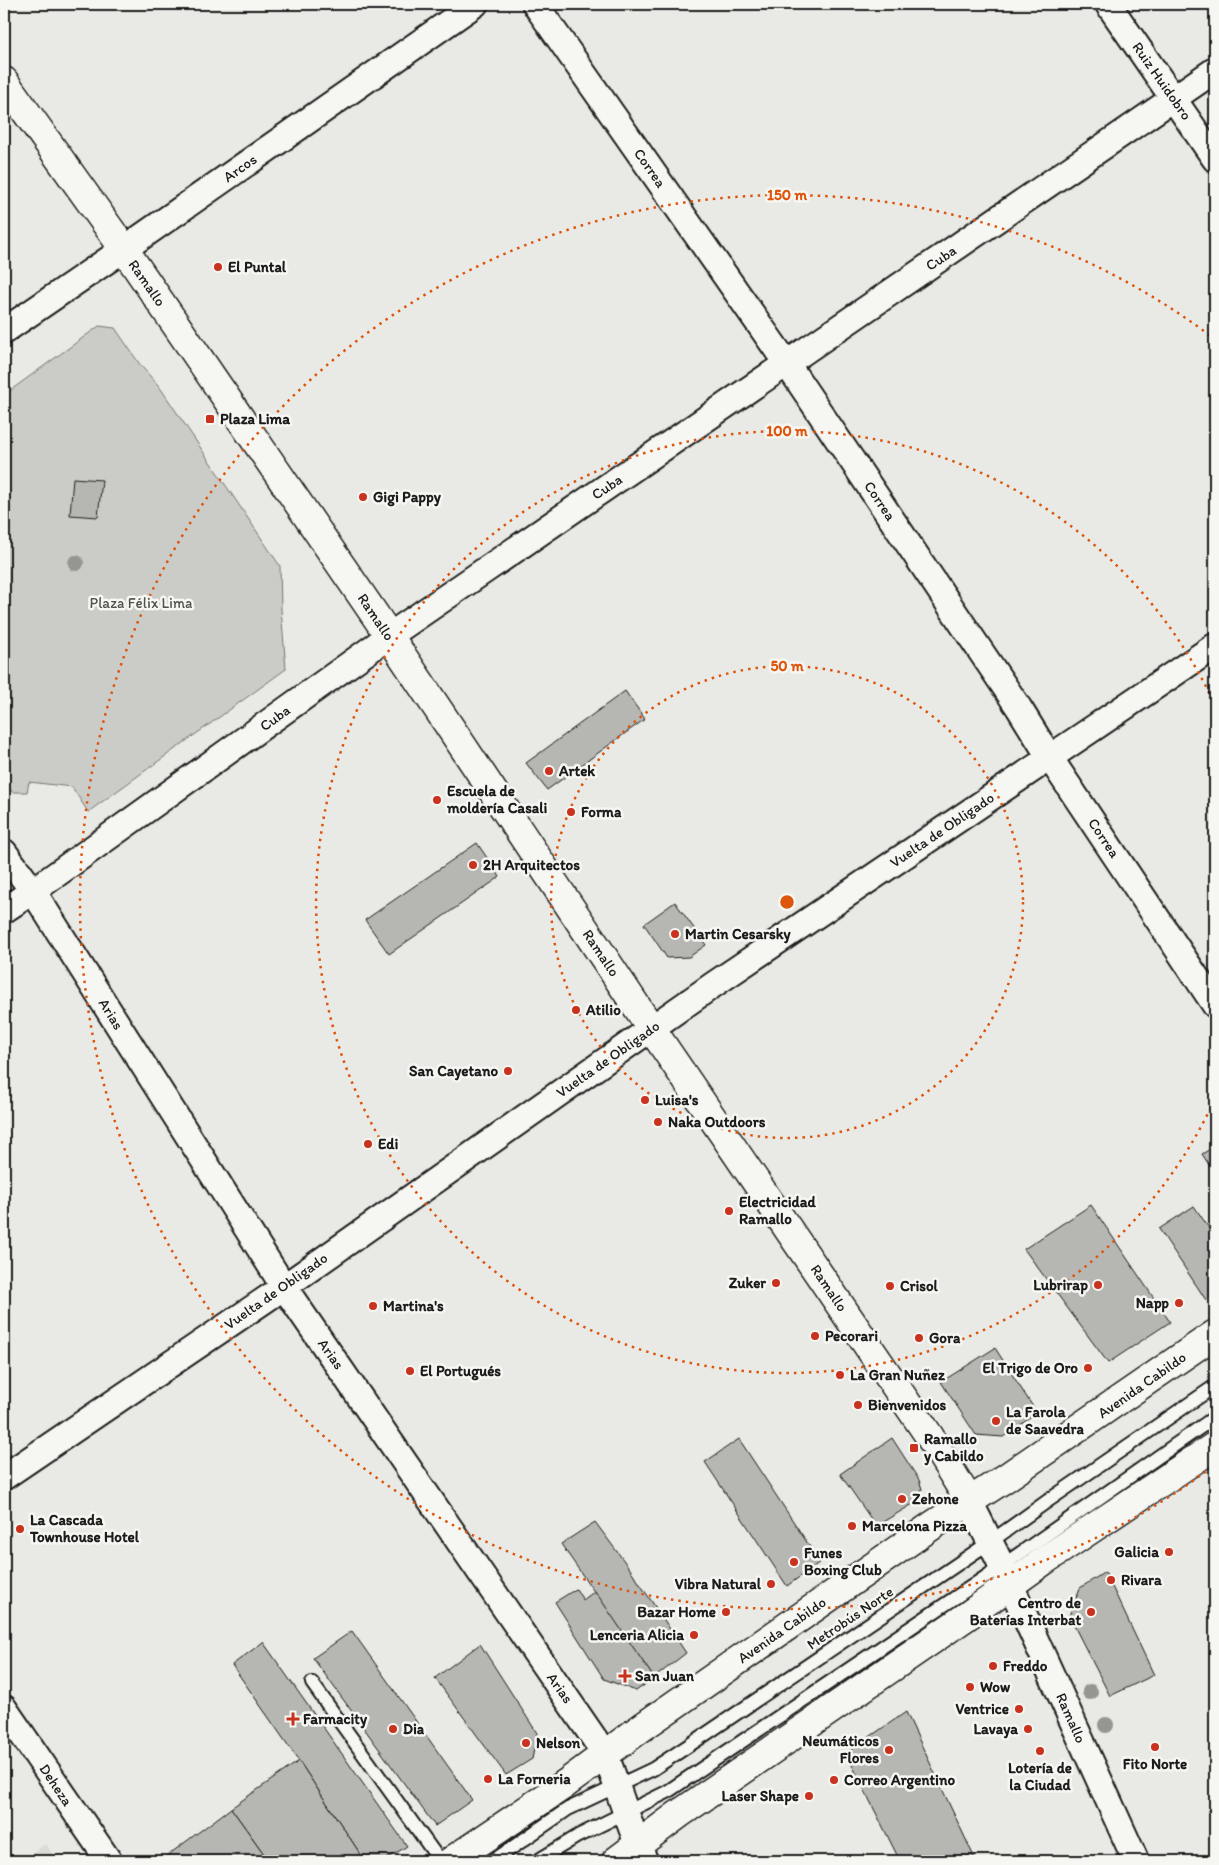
<svg xmlns="http://www.w3.org/2000/svg" width="1219" height="1865" font-family="Itim,sans-serif">
<rect width="100%" height="100%" fill="#e9e9e5"/>
<filter id="ink" filterUnits="userSpaceOnUse"><feTurbulence type="fractalNoise" baseFrequency=".02" numOctaves="2"/><feDisplacementMap in="SourceGraphic" scale="10" xChannelSelector="R" yChannelSelector="G"/><feConvolveMatrix kernelMatrix="1 2 1 2 8 2 1 2 1" color-interpolation-filters="sRGB"/></filter>
<g filter="url(#ink)">
<polygon fill="#dadad6" points="46,1844 57,1861 21,1861"/>
<polygon fill="#cbcbc7" stroke="#747472" points="99,326 115,328 141,366 159,386 280,566 281,609 286,669 88,812 72,787 29,782 27,792 12,792 4,781 4,395"/>
<g fill="#b6b6b3" stroke="#1c1c1c">
<polygon points="73,478 102,480 98,517 70,515"/>
<polygon points="625,691 645,719 547,790 526,763"/>
<polygon points="477,843 500,877 389,954 365,920"/>
<polygon points="675,902 706,945 689,957 667,958 644,924"/>
<polygon points="1215,1146 1215,1174 1202,1154"/>
<polygon points="1091,1205 1170,1322 1108,1363 1024,1249"/>
<polygon points="1194,1206 1215,1237 1215,1293 1206,1300 1159,1229"/>
<polygon points="995,1348 1037,1413 1003,1437 976,1435 941,1382"/>
<polygon points="892,1438 919,1480 922,1489 918,1501 876,1526 840,1474"/>
<polygon points="739,1439 820,1562 787,1586 705,1462"/>
<polygon points="595,1522 630,1569 686,1653 654,1678 561,1544"/>
<polygon points="1105,1572 1154,1675 1110,1696 1069,1616 1080,1588"/>
<polygon points="576,1589 583,1600 595,1591 654,1678 636,1691 604,1679 555,1602"/>
<polygon points="352,1631 472,1800 435,1826 313,1658"/>
<polygon points="263,1642 407,1846 384,1861 365,1861 299,1761 232,1665"/>
<polygon points="480,1644 537,1733 532,1759 506,1775 435,1678"/>
<polygon points="906,1712 976,1861 900,1861 846,1753"/>
<polygon points="299,1761 365,1861 269,1861 231,1808"/>
<polygon points="231,1808 269,1861 160,1861"/>
</g>
<g fill="none" stroke-linecap="round" stroke-linejoin="round">
<defs>
<g id="lane">
<polyline points="312,1683 440,1861"/>
<polyline points="493,1861 568,1809 653,1769 706,1734 990,1542 1049,1500 1215,1386"/>
<polyline points="537,1861 578,1836 667,1792 1002,1566 1215,1417"/>
</g>
<g id="street">
<polyline points="535,4 787,364 1019,708 1050,758 1215,1005"/>
<polyline points="1108,4 1215,159"/>
<polyline points="4,331 124,249 475,4"/>
<path d="M4 852 33 891 284 1287 605 1754C619 1789 629 1827 645 1861"/>
<polyline points="4,910 33,891 389,636 1215,70"/>
<polyline points="4,1477 284,1287 713,985 1215,646"/>
<polyline points="970,1502 1002,1566 1136,1861"/>
<polyline points="4,1708 109,1861"/>
</g>
<g id="secondary">
<polyline points="4,81 124,249 377,618 651,1028 930,1437 970,1502"/>
<polyline points="451,1861 561,1787 641,1728 933,1525 1007,1477 1215,1334"/>
<polyline points="616,1861 679,1814 967,1616 1045,1560 1215,1446"/>
</g>
</defs>
<use href="#lane" stroke="#1c1c1c" stroke-width="16"/>
<use href="#street" stroke="#1c1c1c" stroke-width="29"/>
<use href="#secondary" stroke="#1c1c1c" stroke-width="31"/>
<use href="#lane" stroke="#f6f6f2" stroke-width="12"/>
<use href="#street" stroke="#f6f6f2" stroke-width="25"/>
<use href="#secondary" stroke="#f6f6f2" stroke-width="28"/>
</g>
<g fill="#959592">
<circle cx="76" cy="563" r="8"/>
<circle cx="1090" cy="1692" r="8"/>
<circle cx="1106" cy="1725" r="8"/>
</g>
</g>
<g fill="none" stroke="#de560d" stroke-width="2.5" stroke-dasharray="2.5 5">
<circle cx="787" cy="902" r="236"/>
<path d="M1214 1101A471 471 0 1 1 1214 703"/>
<path d="M1212 1467A707 707 0 1 1 1212 337"/>
</g>
<g fill="#c8321e" stroke="#f6f6f2" stroke-width="2">
<circle cx="218" cy="267" r="5"/>
<rect x="205" y="414" width="10" height="10" rx="2.5"/>
<circle cx="363" cy="497" r="5"/>
<circle cx="549" cy="771" r="5"/>
<circle cx="437" cy="800" r="5"/>
<circle cx="571" cy="812" r="5"/>
<circle cx="473" cy="865" r="5"/>
<circle cx="675" cy="934" r="5"/>
<circle cx="576" cy="1010" r="5"/>
<circle cx="508" cy="1071" r="5"/>
<circle cx="645" cy="1100" r="5"/>
<circle cx="658" cy="1122" r="5"/>
<circle cx="368" cy="1144" r="5"/>
<circle cx="729" cy="1211" r="5"/>
<circle cx="776" cy="1283" r="5"/>
<circle cx="1098" cy="1285" r="5"/>
<circle cx="890" cy="1286" r="5"/>
<circle cx="1179" cy="1303" r="5"/>
<circle cx="373" cy="1306" r="5"/>
<circle cx="815" cy="1336" r="5"/>
<circle cx="919" cy="1338" r="5"/>
<circle cx="1088" cy="1368" r="5"/>
<circle cx="410" cy="1371" r="5"/>
<circle cx="840" cy="1375" r="5"/>
<circle cx="858" cy="1405" r="5"/>
<circle cx="996" cy="1421" r="5"/>
<rect x="909" y="1443" width="10" height="10" rx="2.5"/>
<circle cx="902" cy="1499" r="5"/>
<circle cx="852" cy="1526" r="5"/>
<circle cx="20" cy="1529" r="5"/>
<circle cx="1169" cy="1552" r="5"/>
<circle cx="794" cy="1562" r="5"/>
<circle cx="1111" cy="1580" r="5"/>
<circle cx="771" cy="1584" r="5"/>
<circle cx="726" cy="1612" r="5"/>
<circle cx="1091" cy="1612" r="5"/>
<circle cx="694" cy="1635" r="5"/>
<circle cx="993" cy="1666" r="5"/>
<path d="M622.5 1668.5h5v5h5v5h-5v5h-5v-5h-5v-5h5z"/>
<circle cx="970" cy="1687" r="5"/>
<circle cx="1019" cy="1709" r="5"/>
<path d="M290.5 1711.5h5v5h5v5h-5v5h-5v-5h-5v-5h5z"/>
<circle cx="393" cy="1729" r="5"/>
<circle cx="1028" cy="1729" r="5"/>
<circle cx="526" cy="1743" r="5"/>
<circle cx="1155" cy="1747" r="5"/>
<circle cx="889" cy="1750" r="5"/>
<circle cx="1040" cy="1751" r="5"/>
<circle cx="488" cy="1779" r="5"/>
<circle cx="834" cy="1780" r="5"/>
<circle cx="809" cy="1796" r="5"/>
</g>
<g text-anchor="middle" dominant-baseline="central" stroke-width="5" stroke-linejoin="round" paint-order="stroke">
<g font-size="15" fill="#1c1c1c" stroke="#f6f6f2">
<text transform="translate(1162 81) rotate(55)">Ruiz Huidobro</text>
<text transform="translate(240 168) rotate(-35)">Arcos</text>
<text transform="translate(650 168) rotate(55)">Correa</text>
<text transform="translate(941 258) rotate(-34)">Cuba</text>
<text transform="translate(147 283) rotate(55)">Ramallo</text>
<text transform="translate(607 487) rotate(-34)">Cuba</text>
<text transform="translate(880 501) rotate(56)">Correa</text>
<text transform="translate(376 617) rotate(56)">Ramallo</text>
<text transform="translate(275 718) rotate(-36)">Cuba</text>
<text transform="translate(942 830) rotate(-34)">Vuelta de Obligado</text>
<text transform="translate(1104 838) rotate(56)">Correa</text>
<text transform="translate(601 953) rotate(56)">Ramallo</text>
<text transform="translate(111 1014) rotate(58)">Arias</text>
<text transform="translate(608 1059) rotate(-35)">Vuelta de Obligado</text>
<text transform="translate(829 1288) rotate(56)">Ramallo</text>
<text transform="translate(276 1291) rotate(-35)">Vuelta de Obligado</text>
<text transform="translate(331 1354) rotate(55)">Arias</text>
<text transform="translate(1142 1385) rotate(-35)">Avenida Cabildo</text>
<text transform="translate(850 1618) rotate(-34)">Metrobús Norte</text>
<text transform="translate(782 1630) rotate(-35)">Avenida Cabildo</text>
<text transform="translate(560 1688) rotate(55)">Arias</text>
<text transform="translate(1071 1718) rotate(66)">Ramallo</text>
<text transform="translate(56 1785) rotate(56)">Deheza</text>
</g>
<g font-size="15" font-weight="bold" fill="#1c1c1c" stroke="#f6f6f2" text-anchor="start">
<text x="228" y="267">El Puntal</text>
<text x="220" y="419">Plaza Lima</text>
<text x="373" y="497">Gigi Pappy</text>
<text x="559" y="771">Artek</text>
<text x="447" y="791">Escuela de<tspan x="447" dy="17">moldería Casali</tspan></text>
<text x="581" y="812">Forma</text>
<text x="483" y="865">2H Arquitectos</text>
<text x="685" y="934">Martin Cesarsky</text>
<text x="586" y="1010">Atilio</text>
<text x="498" y="1071" text-anchor="end">San Cayetano</text>
<text x="655" y="1100">Luisa's</text>
<text x="668" y="1122">Naka Outdoors</text>
<text x="378" y="1144">Edi</text>
<text x="739" y="1202">Electricidad<tspan x="739" dy="17">Ramallo</tspan></text>
<text x="766" y="1283" text-anchor="end">Zuker</text>
<text x="1088" y="1285" text-anchor="end">Lubrirap</text>
<text x="900" y="1286">Crisol</text>
<text x="1169" y="1303" text-anchor="end">Napp</text>
<text x="383" y="1306">Martina's</text>
<text x="825" y="1336">Pecorari</text>
<text x="929" y="1338">Gora</text>
<text x="1078" y="1368" text-anchor="end">El Trigo de Oro</text>
<text x="420" y="1371">El Portugués</text>
<text x="850" y="1375">La Gran Nuñez</text>
<text x="868" y="1405">Bienvenidos</text>
<text x="1006" y="1412">La Farola<tspan x="1006" dy="17">de Saavedra</tspan></text>
<text x="924" y="1439">Ramallo<tspan x="924" dy="17">y Cabildo</tspan></text>
<text x="912" y="1499">Zehone</text>
<text x="30" y="1520">La Cascada<tspan x="30" dy="17">Townhouse Hotel</tspan></text>
<text x="862" y="1526">Marcelona Pizza</text>
<text x="1159" y="1552" text-anchor="end">Galicia</text>
<text x="804" y="1553">Funes<tspan x="804" dy="17">Boxing Club</tspan></text>
<text x="1121" y="1580">Rivara</text>
<text x="761" y="1584" text-anchor="end">Vibra Natural</text>
<text x="1081" y="1603" text-anchor="end">Centro de<tspan x="1081" dy="17">Baterías Interbat</tspan></text>
<text x="716" y="1612" text-anchor="end">Bazar Home</text>
<text x="684" y="1635" text-anchor="end">Lenceria Alicia</text>
<text x="1003" y="1666">Freddo</text>
<text x="635" y="1676">San Juan</text>
<text x="980" y="1687">Wow</text>
<text x="1009" y="1709" text-anchor="end">Ventrice</text>
<text x="303" y="1719">Farmacity</text>
<text x="403" y="1729">Dia</text>
<text x="1018" y="1729" text-anchor="end">Lavaya</text>
<text x="879" y="1741" text-anchor="end">Neumáticos<tspan x="879" dy="17">Flores</tspan></text>
<text x="536" y="1743">Nelson</text>
<text x="1155" y="1764" text-anchor="middle">Fito Norte</text>
<text x="1040" y="1768" text-anchor="middle">Lotería de<tspan x="1040" dy="17">la Ciudad</tspan></text>
<text x="498" y="1779">La Forneria</text>
<text x="844" y="1780">Correo Argentino</text>
<text x="799" y="1796" text-anchor="end">Laser Shape</text>
</g>
<g font-size="15" fill="#51514f" stroke="#f6f6f2">
<text x="141" y="603">Plaza Félix Lima</text>
</g>
</g>
<circle cx="787" cy="902" r="8" fill="#de560d" stroke="#f6f6f2" stroke-width="2.5"/>
<g font-size="15" text-anchor="middle" font-weight="bold" fill="#de560d" stroke="#f6f6f2" stroke-width="5" stroke-linejoin="round" paint-order="stroke">
<text x="787" y="200">150 m</text>
<text x="787" y="436">100 m</text>
<text x="787" y="671">50 m</text>
</g>
<rect width="1219" height="1865" fill="none" stroke="#f6f6f2" stroke-width="20"/>
<rect x="10" y="10" width="1199" height="1845" fill="none" stroke="#1c1c1c" stroke-width="2" filter="url(#ink)"/>
</svg>
